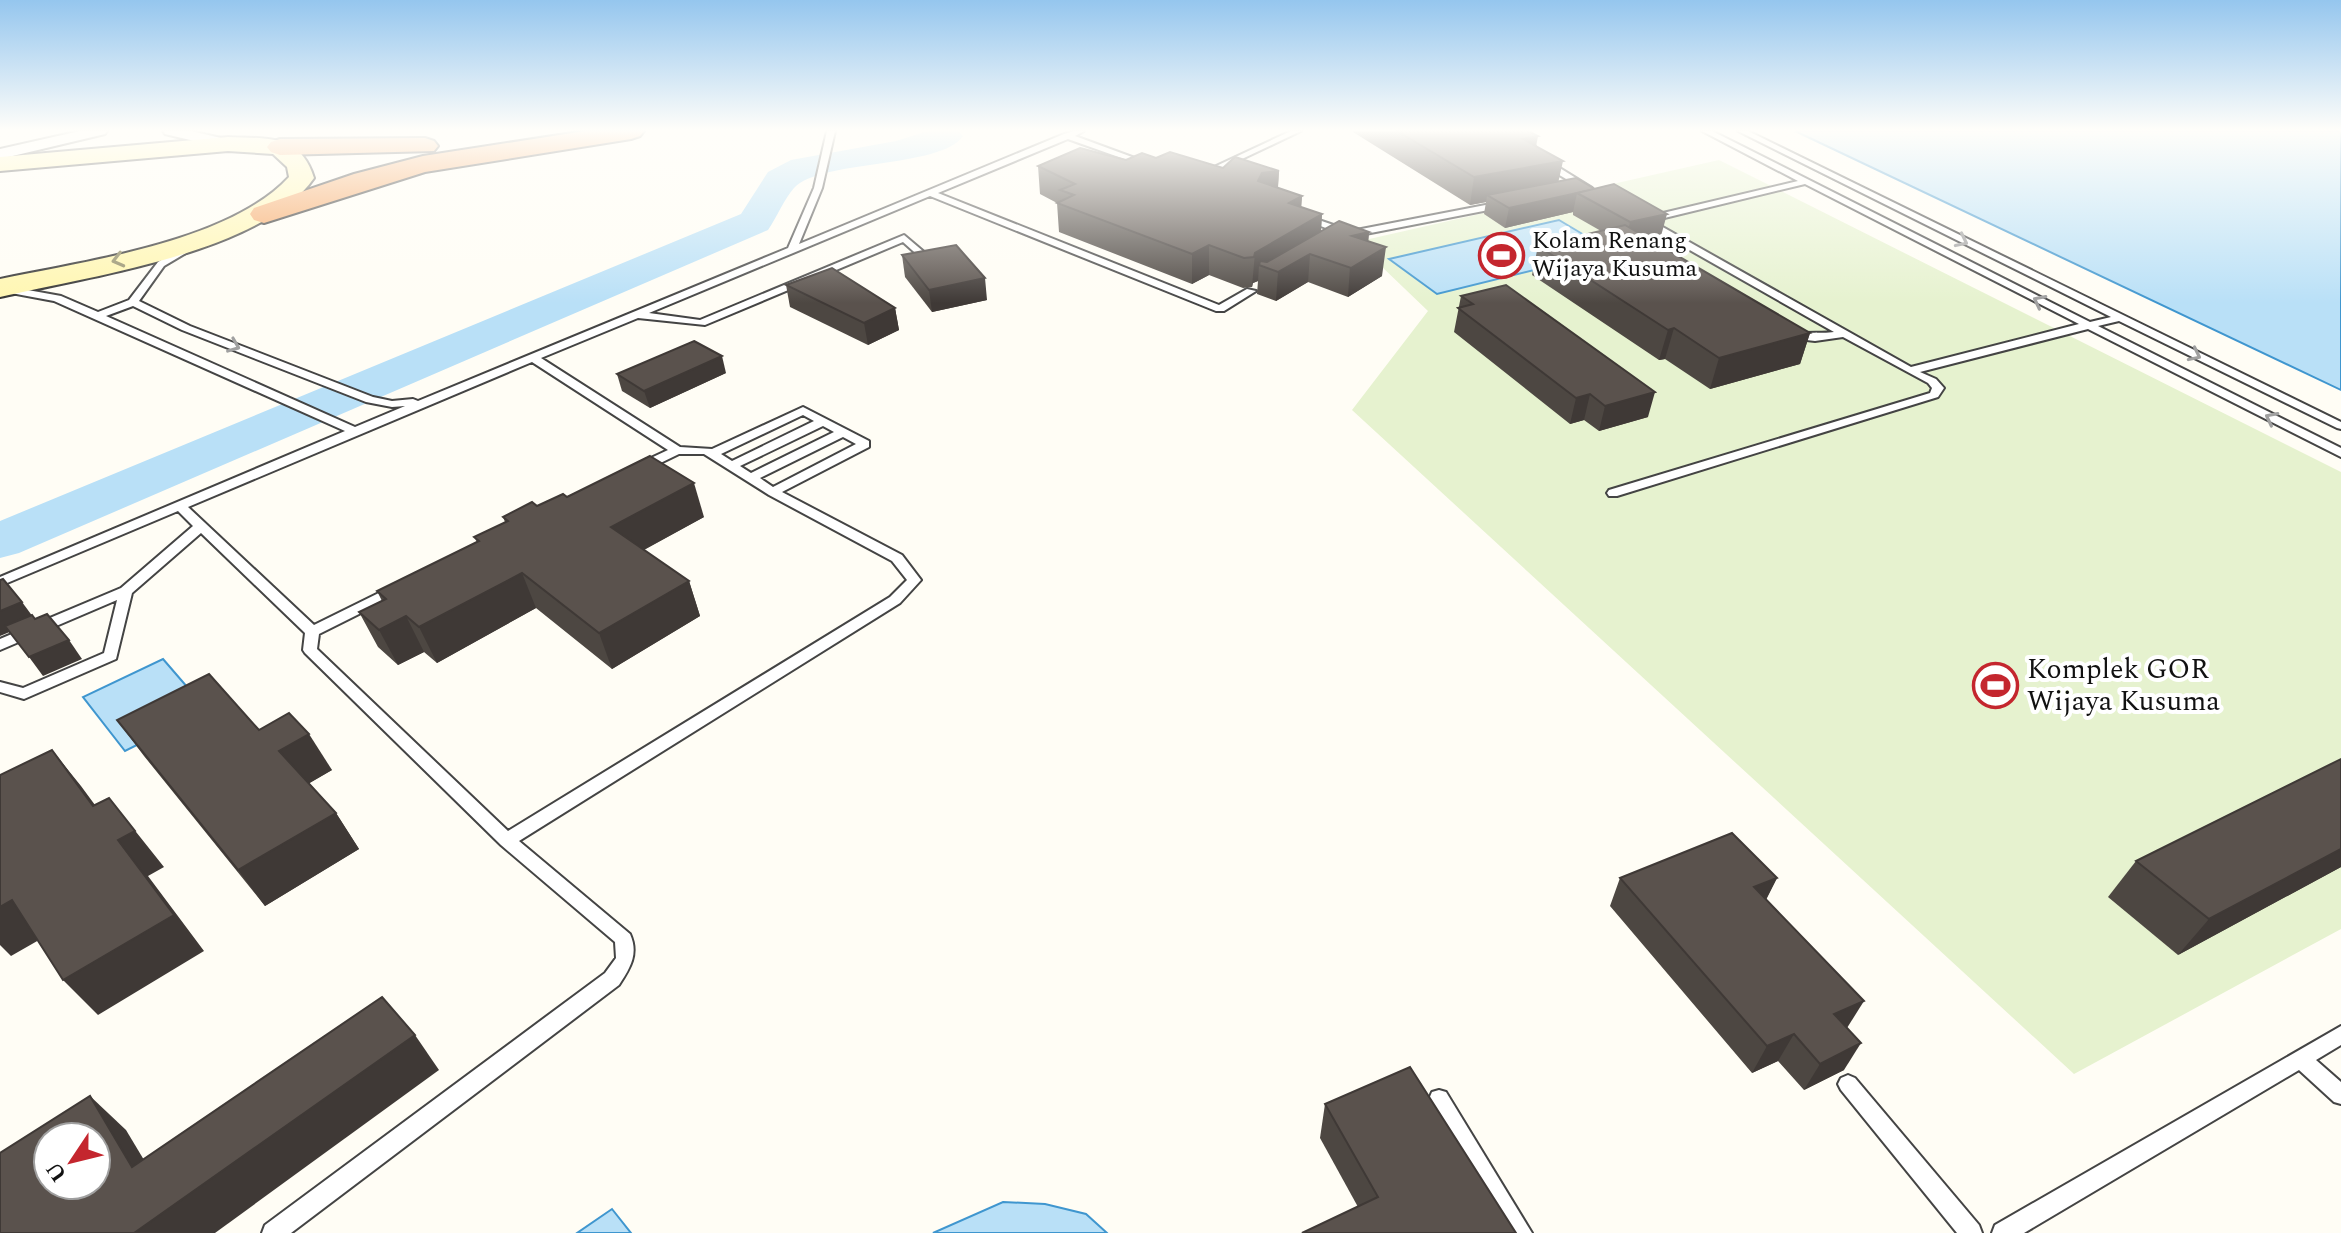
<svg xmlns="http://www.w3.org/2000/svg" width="2341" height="1233" font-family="Spectral,serif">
<rect width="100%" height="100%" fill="#fffdf5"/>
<polygon fill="#e6f2cf" points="1719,160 2341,472 2341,929 2074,1074 1352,410 1428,311 1356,242"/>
<g fill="#b9e0f7" stroke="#3f96cf" stroke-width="2">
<polygon points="1795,131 2341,131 2341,390"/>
<polygon points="1559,220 1611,251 1437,294 1389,259"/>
<polygon points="163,659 207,710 125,751 83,697"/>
<polygon points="1003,1202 1045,1204 1086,1214 1107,1233 933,1233"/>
<polygon points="612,1209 631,1233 577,1233"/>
</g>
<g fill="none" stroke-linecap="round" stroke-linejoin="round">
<path fill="#b9e0f7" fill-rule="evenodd" d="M928 131H959L963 136C940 169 821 159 794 188 784 199 777 217 768 230L19 553 0 558V521L741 214 768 172 791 160 896 141Z"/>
<defs>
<g id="lane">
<path d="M827 131H835L822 188 799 244 1064 134 1074 131H1084L1075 136 1151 164 1144 166 1068 139 938 193 1219 305 1247 289 1256 291 1224 311H1216L930 196 649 313 700 320 904 235 937 263V267H931L903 242 705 325 638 318 541 358 680 447 712 449 803 407 869 441V447L782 492 902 555 921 580 900 603 519 841 630 934C639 954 630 968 619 985L291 1233H262L265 1225 605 973 616 958 615 942 501 845 305 653 303 650 305 633 201 533 132 593 116 659 24 699 0 692V682L23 688 104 653 117 600 0 650V639L121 588 193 526 178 511 0 586V577L345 431 54 301 0 291V285L61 296 98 312 129 300 158 262 185 246H191V250L164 266 139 301 190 326 373 397 392 401 413 399 418 401 788 248 814 188ZM133 306 182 330 366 402 392 407 405 406 355 427 106 316ZM532 362 668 450 638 464 636 467 638 470H646L679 454H704L769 495 892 561 907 580 890 597 508 831 317 649 319 634 403 592 405 589 403 586H393L314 625 188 507ZM803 415 814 421 732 461 721 454ZM823 426 834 432 751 473 740 466ZM843 437 856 444 773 487 760 478Z"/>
<polygon points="1291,131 1301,131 1206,176 1199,174"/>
<path d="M1702 131H1712L2090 322 2111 317 1738 131H1748L2341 422V429L2337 428 2119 321 2098 326 2341 448V457L2088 329 1920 372 1936 379 1944 388 1938 397 1617 496H1609L1607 493 1609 490 1930 393 1932 388 1928 383 1843 337 1815 341 1789 338 1788 336C1796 331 1822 334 1834 332L1644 224 1642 222 1646 217 1798 181ZM1805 184 2079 324 1911 367 1652 221Z"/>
<polygon points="1544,162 1550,162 1592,188 1585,190 1544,166"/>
<polygon points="1501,202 1504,203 1504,207 1350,237 1299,218 1307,216 1351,231"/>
<polygon points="2341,1026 2341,1045 2316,1060 2341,1082 2341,1104 2334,1102 2299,1070 2024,1233 1992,1233 1995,1225"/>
<polygon points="1848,1075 1855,1078 1979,1225 1982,1233 1957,1233 1841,1090 1838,1084 1841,1078"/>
<polygon points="1439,1090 1446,1092 1532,1233 1509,1233 1432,1106 1429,1099 1432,1092"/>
</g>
<g id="street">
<polygon points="80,131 107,131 105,134 0,159 0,149"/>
<polygon points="163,131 191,131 234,141 236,144 228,149 165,134"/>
</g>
<path id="secondary" d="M228 137C267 139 300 133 314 178 262 253 86 277 0 297V279C86 261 229 242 289 177L287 167 273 154 228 151 0 171V157Z"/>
<g id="highway">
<polygon points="585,131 644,131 640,136 631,139 425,172 264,223 254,220 250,214 254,208 354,174 423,156"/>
<polygon points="425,138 434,141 438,146 434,151 280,155 271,152 267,147 271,142 280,139"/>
</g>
</defs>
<use href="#lane" stroke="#444" stroke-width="4"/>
<use href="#street" stroke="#444" stroke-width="4"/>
<use href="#secondary" stroke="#333" stroke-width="4"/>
<use href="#highway" stroke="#222" stroke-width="4"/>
<use href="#lane" fill="#fff" fill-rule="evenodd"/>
<use href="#street" fill="#fff" fill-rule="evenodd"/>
<use href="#secondary" fill="#fff6b0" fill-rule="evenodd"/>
<use href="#highway" fill="#f5a25d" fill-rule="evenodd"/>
</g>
<g fill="#4d4742">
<polygon points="1353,131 1528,131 1559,182 1661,236 1649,239 1810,333 1800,364 1710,389 1665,359 1659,360 1532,275 1538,246 1601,231 1573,215 1573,212 1505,228 1484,214 1486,202 1470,205 1353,132"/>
<polygon points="1156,158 1223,168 1279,171 1278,188 1302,196 1301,207 1322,214 1321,231 1369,232 1368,241 1382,276 1348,297 1308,282 1276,301 1257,294 1258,281 1253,283 1252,287 1243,288 1209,275 1192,284 1059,232 1057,203 1040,194 1038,166"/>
<polygon points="902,255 987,300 932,312 905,277"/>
<polygon points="786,285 895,308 899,330 868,345 790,307"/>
<polygon points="1461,296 1648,417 1599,431 1584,420 1570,424 1454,332"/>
<polygon points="726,373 650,408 622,391 617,374"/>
<polygon points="567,497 704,517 644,550 689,581 700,616 612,669 536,608 437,663 424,652 398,665 378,647 359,612 382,601 377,591 477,542 474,537 505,522 503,517"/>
<polygon points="117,720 259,730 332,770 309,783 336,813 359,849 265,906 144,756"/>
<polygon points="2136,861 2341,867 2178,955 2108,897"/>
<polygon points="1620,878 1777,878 1766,900 1847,1028 1844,1070 1804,1090 1778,1061 1752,1073 1610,906"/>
<polygon points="1325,1104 1516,1233 1358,1207 1320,1138"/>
</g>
<g fill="#3f3936">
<polygon points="1538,136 1533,163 1523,139"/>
<polygon points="1563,161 1557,188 1487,195 1486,202 1470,205 1474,177"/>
<polygon points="1279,171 1277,199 1258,181 1262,173"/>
<polygon points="1577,193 1573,212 1505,228 1509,208"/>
<polygon points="1302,196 1300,225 1289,203"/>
<polygon points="1322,214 1320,244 1259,265 1258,281 1253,283 1252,287 1255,253"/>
<polygon points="1667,214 1661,236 1625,245 1630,222"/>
<polygon points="1369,232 1367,259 1386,247 1382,276 1348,297 1352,236"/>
<polygon points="1209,245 1209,275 1192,284 1192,254"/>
<polygon points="1310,254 1308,282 1276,301 1278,272"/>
<polygon points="985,278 987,300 932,312 929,290"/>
<polygon points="895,308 899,330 868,345 864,323"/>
<polygon points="1674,328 1665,359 1659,360 1668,330"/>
<polygon points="1810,333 1800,364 1710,389 1719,358"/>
<polygon points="722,356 726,373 650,408 644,391"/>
<polygon points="1655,392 1648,417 1599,431 1605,406"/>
<polygon points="1590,394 1584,420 1570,424 1576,398"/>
<polygon points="694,483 704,517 623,561 611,527"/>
<polygon points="522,573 536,608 437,663 419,627"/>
<polygon points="689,581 700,616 612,669 599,633"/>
<polygon points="22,602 36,621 0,636 0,611"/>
<polygon points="406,616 424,652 398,665 379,630"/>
<polygon points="69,640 82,659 43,676 29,657"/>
<polygon points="309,734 332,770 303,787 279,751"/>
<polygon points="52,750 81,786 120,839 109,798 164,867 148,876 204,951 98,1015 63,980 93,806"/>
<polygon points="336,813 359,849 265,906 238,870"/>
<polygon points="2341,849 2341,867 2178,955 2209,919"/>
<polygon points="1777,878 1763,905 1754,887"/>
<polygon points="12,900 46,936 11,956 0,945 0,907"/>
<polygon points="1864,1001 1847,1028 1834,1014"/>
<polygon points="1794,1034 1778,1061 1752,1073 1767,1046"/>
<polygon points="415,1035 439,1070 215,1233 134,1233"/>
<polygon points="1861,1043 1844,1070 1804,1090 1820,1064"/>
<polygon points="90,1096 126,1130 168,1200 132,1167"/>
</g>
<g fill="#5a524d" stroke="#3f3936" stroke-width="2" fill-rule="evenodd">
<polygon points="1397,131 1528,131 1538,136 1523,139 1563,161 1474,177"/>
<polygon points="1080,148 1126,160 1142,153 1156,158 1170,152 1223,168 1235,157 1279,171 1262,173 1258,181 1302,196 1289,203 1322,214 1255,253 1254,257 1244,258 1209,245 1192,254 1057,203 1074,195 1060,190 1075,184 1038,166"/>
<polygon points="1576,178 1595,189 1509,208 1487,195"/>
<polygon points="1614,184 1667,214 1630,222 1577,193"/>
<polygon points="1339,221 1369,232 1352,236 1386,247 1351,268 1310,254 1278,272 1259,265 1260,261 1267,262"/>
<polygon points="1625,225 1810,333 1719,358 1674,328 1668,330 1538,246"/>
<polygon points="956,245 985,278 929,290 902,255"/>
<polygon points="832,268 895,308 864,323 786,285"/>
<polygon points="1506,285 1655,392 1605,406 1590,394 1576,398 1458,308 1473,304 1461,296"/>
<polygon points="694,341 722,356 644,391 617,374"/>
<polygon points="650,456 694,483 611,527 689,581 599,633 522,573 419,627 406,616 379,630 359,612 386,599 377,591 479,541 474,537 508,521 503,517 532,502 537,506 563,494 567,497"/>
<polygon points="3,579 22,602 0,611 0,580"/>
<polygon points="47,614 69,640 29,657 5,626 32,615 35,619"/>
<polygon points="209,674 259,730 289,713 309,734 279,751 336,813 238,870 117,720"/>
<polygon points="52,750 93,806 109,798 135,831 118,840 174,915 63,980 12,900 0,907 0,775"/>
<polygon points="2341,759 2341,849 2209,919 2136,861"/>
<polygon points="1732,833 1777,878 1754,887 1864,1001 1834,1014 1861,1043 1820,1064 1794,1034 1767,1046 1620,878"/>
<path d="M382 997 415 1035 134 1233H0V1153L90 1096 132 1167ZM48 1137H96V1185H48Z"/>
<polygon points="1410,1067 1516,1233 1302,1233 1378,1197 1325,1104"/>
</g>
<defs><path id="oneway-chevron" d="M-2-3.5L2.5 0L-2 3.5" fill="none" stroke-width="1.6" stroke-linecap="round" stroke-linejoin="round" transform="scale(2)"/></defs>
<g stroke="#a0a0a0">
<use href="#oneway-chevron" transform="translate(1962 241) rotate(26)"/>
<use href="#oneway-chevron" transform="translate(2039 301) rotate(-153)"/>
<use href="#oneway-chevron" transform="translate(234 346) rotate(22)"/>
<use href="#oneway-chevron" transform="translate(2195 355) rotate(26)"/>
<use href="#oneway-chevron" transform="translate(2271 418) rotate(-153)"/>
</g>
<use stroke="#948f68" href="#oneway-chevron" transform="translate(118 260) rotate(166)"/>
<linearGradient id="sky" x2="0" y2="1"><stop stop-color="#95c6ee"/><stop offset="0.43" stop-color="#fffefa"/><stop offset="1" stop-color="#fffefa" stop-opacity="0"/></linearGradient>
<rect width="2341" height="303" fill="url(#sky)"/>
<defs>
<symbol id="stadium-ring" viewBox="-11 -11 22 22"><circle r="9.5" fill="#fff" stroke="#c4262e" stroke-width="1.5"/><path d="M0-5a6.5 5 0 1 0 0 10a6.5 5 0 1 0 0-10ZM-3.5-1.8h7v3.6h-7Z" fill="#c4262e"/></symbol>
</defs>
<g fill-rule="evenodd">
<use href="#stadium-ring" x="1476" y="230" width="51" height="51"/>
<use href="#stadium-ring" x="1970" y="660" width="51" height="51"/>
</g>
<g text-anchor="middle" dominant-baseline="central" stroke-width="8" stroke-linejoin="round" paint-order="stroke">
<g font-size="24" fill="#111" stroke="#fff" text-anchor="start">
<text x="1532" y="241">Kolam Renang<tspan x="1532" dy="28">Wijaya Kusuma</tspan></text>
</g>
<g font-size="28" fill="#111" stroke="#fff" text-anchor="start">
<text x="2027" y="669">Komplek GOR<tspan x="2027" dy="32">Wijaya Kusuma</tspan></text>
</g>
</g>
<g transform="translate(72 1161) rotate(235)"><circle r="38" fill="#ffffff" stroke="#a0a0a0" stroke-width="2"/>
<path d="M0-6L14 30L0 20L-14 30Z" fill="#c4262e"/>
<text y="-12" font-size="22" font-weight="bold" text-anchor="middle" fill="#111111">U</text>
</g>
</svg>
